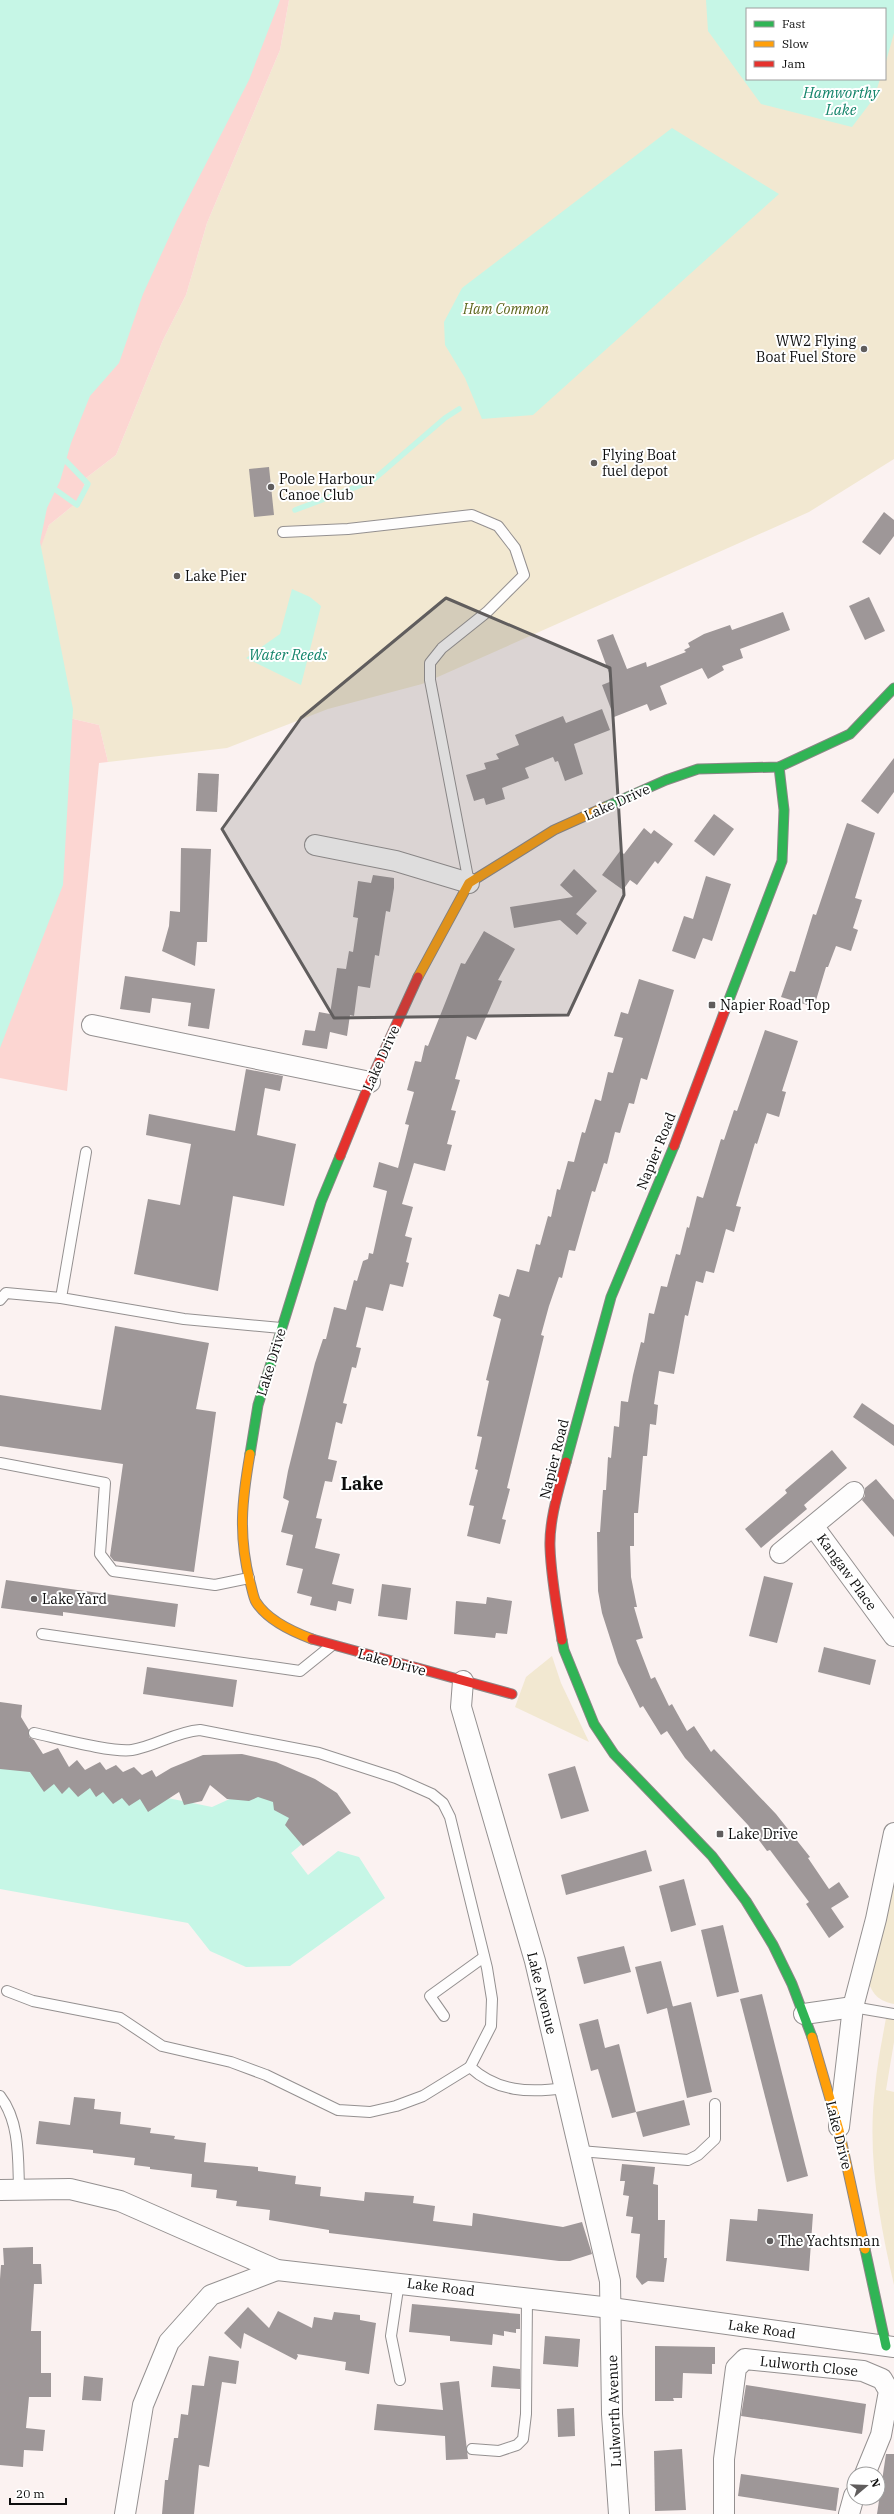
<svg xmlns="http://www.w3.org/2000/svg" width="894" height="2514" font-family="'IBM Plex Serif',serif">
<rect width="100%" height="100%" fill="#fbf2f1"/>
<g fill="#f2e8d1" fill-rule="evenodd">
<path d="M289 0H894V459L809 512 422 684 328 709 227 748 108 762 99 725 52 714 40 547 49 525 80 500 86 478 116 455 163 340 186 295 207 223 280 50ZM747 9H885V79H747Z"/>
<polygon points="552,1656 561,1683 589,1742 515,1707 526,1677"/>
<path d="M894 1881V2004C879 2001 873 1995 868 1981Z"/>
<path d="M886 2018 894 2019V2042L886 2090 894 2092V2285C879 2220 867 2154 875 2088 877 2064 882 2041 886 2018Z"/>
</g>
<g fill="#fcd6d2">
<polygon points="205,0 289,0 280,50 207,223 186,295 163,340 116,455 86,478 80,500 49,525 39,552 40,392"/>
<polygon points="52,714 99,725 108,762 99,763 67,1091 0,1078 0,951"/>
</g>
<g fill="#c6f6e6">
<polygon points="0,0 280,0 249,80 177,220 143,294 119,363 90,396 71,443 60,481 47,508 40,542 73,709 63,885 0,1048"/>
<polygon points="706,0 894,0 894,33 885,65 885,9 747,9 747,79 880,79 874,98 852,127 761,104 708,31"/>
<polygon points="672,128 779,194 533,415 482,419 465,378 445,345 444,322 462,288"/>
<polygon points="292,589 310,597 321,606 301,685 246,658 280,634"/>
<polygon points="0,1764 212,1807 245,1792 290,1796 321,1828 291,1853 308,1875 338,1851 359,1857 385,1898 290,1966 246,1967 210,1951 188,1923 0,1889"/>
</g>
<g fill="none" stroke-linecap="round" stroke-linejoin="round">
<g stroke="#c6f6e6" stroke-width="5.5">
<polyline points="56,490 77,505 88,484 66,461"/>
<polyline points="295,510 372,481 445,418 459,409"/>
</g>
</g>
<g fill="#9e9798">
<polygon points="269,467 274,515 254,517 249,469"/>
<polygon points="884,512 894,520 894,536 880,555 862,542"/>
<polygon points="869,597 885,631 865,640 849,606"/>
<polygon points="783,612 790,630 740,649 743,658 722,666 724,670 708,679 702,668 660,686 667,704 650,711 647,704 614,717 602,685 612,681 597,640 613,634 627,669 646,662 647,667 686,652 684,650 690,647 688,643 704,634 730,625 732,630"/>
<polygon points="602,709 610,730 574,744 583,774 565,781 558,761 555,762 553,757 525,768 529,778 502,788 505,799 486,805 484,798 474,801 466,775 486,769 484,763 499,759 496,754 519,745 515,735 563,716 566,723"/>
<polygon points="894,758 894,792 878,814 861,801"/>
<polygon points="198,773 219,774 217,812 196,811"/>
<polygon points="714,814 734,829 714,856 694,841"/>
<polygon points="847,823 875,833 855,898 862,900 853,928 858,930 851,951 836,946 828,967 826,967 814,1007 781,997 790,971 795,972 813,914 816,915"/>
<polygon points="644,828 651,834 654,830 673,844 658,864 655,861 637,885 630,880 623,890 602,875 620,851 624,854"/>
<polygon points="181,848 211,849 207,942 197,942 195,966 162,951 169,926 170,911 180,912"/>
<polygon points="574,869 597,891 576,914 587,923 577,935 560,920 514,928 510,907 573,897 560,885"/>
<polygon points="373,875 394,878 394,888 390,912 386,911 379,956 375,955 370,988 358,986 354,1016 350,1015 347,1036 330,1032 327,1049 302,1045 305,1030 315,1031 319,1012 330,1014 337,968 346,969 349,951 353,952 358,918 353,917 358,881 371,883"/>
<polygon points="706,876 731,884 712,941 703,938 695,959 672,951 684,916 693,919"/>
<polygon points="484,931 515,949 498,980 502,981 476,1040 467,1036 455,1079 460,1080 451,1110 456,1111 447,1144 452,1145 445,1171 414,1163 402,1204 413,1207 405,1236 412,1238 406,1262 409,1263 403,1287 390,1284 383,1311 366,1307 356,1347 361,1348 356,1368 352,1367 343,1403 347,1404 342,1424 336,1422 328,1459 337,1461 332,1482 325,1481 316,1518 322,1519 315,1548 340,1554 332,1584 354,1589 351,1604 338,1601 336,1611 310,1605 312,1597 297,1593 303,1569 286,1565 293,1535 281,1532 289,1501 283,1498 288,1471 315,1363 323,1339 326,1339 334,1307 346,1310 354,1280 357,1281 363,1261 368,1259 369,1253 373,1254 387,1191 373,1187 379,1162 398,1168 409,1125 405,1124 414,1092 407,1090 415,1061 421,1062 425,1045 428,1046 461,963 465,964"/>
<polygon points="125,976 215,989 209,1029 188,1026 191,1003 152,998 150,1013 120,1009"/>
<polygon points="639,979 674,990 647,1080 641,1078 634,1104 629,1103 620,1133 615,1132 607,1164 604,1163 595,1192 592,1191 575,1251 569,1250 562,1278 559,1277 549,1306 541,1335 544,1336 507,1488 510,1489 502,1519 506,1520 500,1544 467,1536 474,1506 469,1505 478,1470 475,1469 482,1437 477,1436 489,1381 486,1380 501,1319 493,1316 499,1294 509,1297 517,1269 529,1272 536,1244 540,1245 548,1216 551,1217 557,1189 560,1190 568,1161 574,1162 582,1132 585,1133 595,1099 601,1101 608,1072 613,1073 623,1038 614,1036 621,1012 628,1014"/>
<polygon points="765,1030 798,1041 782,1091 786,1092 779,1117 767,1113 757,1144 755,1143 736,1206 741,1207 734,1232 726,1229 714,1273 706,1271 703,1283 696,1281 688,1316 685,1315 674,1374 659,1371 654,1404 658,1405 656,1425 650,1424 647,1456 643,1456 638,1513 634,1513 634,1546 630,1546 631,1577 637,1607 634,1607 643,1638 636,1640 651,1679 655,1677 669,1706 672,1704 687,1731 694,1726 711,1752 714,1749 776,1814 810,1857 808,1858 829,1889 839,1882 849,1897 831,1908 844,1927 829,1938 806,1904 809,1902 770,1850 767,1851 748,1825 685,1758 667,1731 661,1735 643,1706 640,1708 618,1663 602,1613 598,1591 597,1532 600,1532 603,1490 606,1490 608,1457 611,1458 614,1426 619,1427 621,1401 628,1402 633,1375 641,1342 644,1343 649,1313 654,1314 661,1286 667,1287 676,1254 680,1255 687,1227 689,1228 697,1196 703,1198 721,1139 724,1140 734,1110 737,1111"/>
<polygon points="246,1069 283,1076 280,1091 265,1088 257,1135 296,1144 284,1206 233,1196 218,1291 134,1274 148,1199 180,1205 191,1144 146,1135 149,1114 235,1131"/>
<polygon points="115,1326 209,1343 196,1409 216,1412 194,1572 114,1561 110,1556 123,1464 0,1446 0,1395 101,1410"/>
<polygon points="862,1403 894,1425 894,1446 853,1417"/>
<polygon points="832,1450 847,1468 804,1505 807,1509 761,1548 745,1529 787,1493 785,1490"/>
<polygon points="876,1479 894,1500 894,1537 862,1500 865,1496 865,1488"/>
<polygon points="764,1576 793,1583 777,1643 749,1636"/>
<polygon points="6,1580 178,1604 175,1627 63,1612 63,1616 1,1608"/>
<polygon points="382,1584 411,1588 407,1620 378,1616"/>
<polygon points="487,1597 512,1601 507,1634 496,1633 495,1638 454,1634 456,1601 486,1604"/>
<polygon points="824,1647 876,1660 870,1685 818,1672"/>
<polygon points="147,1667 237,1680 233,1707 143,1694"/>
<polygon points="0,1702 22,1705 21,1717 29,1730 29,1737 34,1740 43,1754 58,1748 69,1767 77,1760 85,1770 100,1762 106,1770 116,1765 123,1772 134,1767 142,1775 152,1770 156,1777 171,1768 203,1755 242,1754 276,1762 315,1779 337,1793 351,1813 303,1846 285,1825 289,1818 274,1810 273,1802 258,1797 249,1801 227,1799 210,1785 202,1801 184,1805 179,1792 148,1812 140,1799 129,1806 122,1798 113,1804 103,1792 96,1797 90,1788 78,1797 69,1787 62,1794 54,1784 44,1792 30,1772 0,1769"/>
<polygon points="575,1766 589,1811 561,1819 548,1774"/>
<polygon points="646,1850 652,1871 566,1895 561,1875"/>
<polygon points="684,1879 696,1925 671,1932 659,1886"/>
<polygon points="723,1925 739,1992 717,1997 701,1930"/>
<polygon points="624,1946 631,1972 584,1984 577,1957"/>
<polygon points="661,1961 673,2007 667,2008 691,2002 712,2092 687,2098 667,2008 647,2014 635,1967"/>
<polygon points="762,1994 808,2176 787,2182 740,1999"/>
<polygon points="598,2019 605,2048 619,2044 636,2112 612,2118 598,2069 591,2071 579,2024"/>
<polygon points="74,2097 95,2099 94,2109 121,2112 120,2124 151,2128 150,2133 175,2136 174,2139 206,2143 204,2162 258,2167 258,2171 296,2176 295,2184 321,2187 320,2196 364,2201 365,2192 414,2196 413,2203 435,2206 433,2221 472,2226 473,2213 563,2227 582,2222 592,2254 570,2261 559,2261 329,2233 329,2230 269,2220 270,2210 236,2206 237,2201 216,2198 217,2190 191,2187 192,2174 150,2169 150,2167 134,2165 135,2158 93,2153 93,2150 36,2144 39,2121 70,2125"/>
<polygon points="684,2100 690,2125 643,2137 636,2112"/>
<polygon points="622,2164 655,2167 653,2184 658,2185 658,2220 665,2220 664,2258 667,2258 664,2282 648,2281 642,2285 636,2277 640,2234 631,2233 633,2217 626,2216 629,2196 623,2195 625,2181 620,2181"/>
<polygon points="758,2209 813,2214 809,2271 726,2261 730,2219 757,2221"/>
<polygon points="33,2247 33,2264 41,2264 42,2284 34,2284 31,2331 41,2331 41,2373 51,2373 51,2397 29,2397 26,2428 45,2430 43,2451 24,2450 23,2467 0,2465 0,2279 1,2265 4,2265 3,2248"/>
<polygon points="412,2304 520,2314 520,2329 516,2329 516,2333 504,2331 504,2336 493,2334 492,2345 450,2341 450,2336 409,2332"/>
<polygon points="248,2307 269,2328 278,2311 312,2328 314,2317 332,2320 334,2312 360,2315 360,2320 376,2323 369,2374 345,2370 346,2362 297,2354 298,2356 296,2360 244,2333 241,2349 224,2333"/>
<polygon points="545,2336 580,2339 578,2367 543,2364"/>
<polygon points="655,2346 715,2347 715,2364 712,2364 712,2374 683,2373 682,2398 673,2398 674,2401 655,2401"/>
<polygon points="209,2356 239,2361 236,2384 222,2382 209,2467 199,2465 194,2514 162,2514 165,2480 168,2480 174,2438 178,2438 181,2414 188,2415 192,2385 204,2386"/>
<polygon points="493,2366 520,2369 520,2389 491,2387"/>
<polygon points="84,2376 103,2378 101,2401 82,2400"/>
<polygon points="459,2381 468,2459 446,2460 445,2436 374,2430 377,2404 443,2410 440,2383"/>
<polygon points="746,2385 866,2404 862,2434 741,2416"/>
<polygon points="574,2408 575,2436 558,2437 557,2409"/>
<polygon points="682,2449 686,2510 655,2511 654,2451"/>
<polygon points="886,2454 894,2454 894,2514 877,2514"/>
<polygon points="741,2474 839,2488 836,2511 738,2496"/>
</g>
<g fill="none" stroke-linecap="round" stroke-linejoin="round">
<defs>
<g id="lane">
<polyline points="283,532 348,529 472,515 498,526 515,548 524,575 487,612 442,648 430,663 430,680 469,883"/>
<polyline points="86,1152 61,1298 184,1319 281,1328"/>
<polyline points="0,1300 6,1293 61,1298"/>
<polyline points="0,1463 105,1483 100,1554 113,1571 215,1585 249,1578"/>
<polyline points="42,1634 300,1671 331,1646"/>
<path d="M34 1733C57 1738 112 1753 132 1750 156 1746 175 1732 200 1730L319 1753 396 1778 432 1794 443 1803 450 1817 487 1968 492 1999 491 2026 470 2067C497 2092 529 2093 565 2088"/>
<polyline points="7,1991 33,2001 120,2018 162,2046 231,2062 266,2075 338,2110 370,2112 396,2106 423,2096 470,2067"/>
<polyline points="853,2007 894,2014"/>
<polyline points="444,2016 430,1996 484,1957"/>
<path d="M0 2096C20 2122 18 2158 19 2189"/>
<polyline points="580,2151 688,2160 698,2155 715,2139 715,2104"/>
<polyline points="399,2282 391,2336 400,2380"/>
<polyline points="472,2449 499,2451 517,2445 523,2439 526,2414 527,2298"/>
</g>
<g id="street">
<polyline points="315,845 396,861 469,883"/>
<polyline points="92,1025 370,1082"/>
<polyline points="814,1527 894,1636"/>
<polyline points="780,1553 854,1492"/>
<polyline points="463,1681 461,1707 535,1961 610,2281 612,2414 619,2514"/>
<polyline points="804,2014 853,2007"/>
<polyline points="839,2127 853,2007 876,1919 894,1833"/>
<polyline points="0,2190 70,2189 120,2201 277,2270 611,2308 894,2347"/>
<polyline points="125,2514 143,2405 169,2342 211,2295 277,2270"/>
<polyline points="724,2514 724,2459 736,2368 745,2359 863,2371 882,2379 889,2391 881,2435 865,2474"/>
<polyline points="849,2514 854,2496"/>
</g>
<g id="fast">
<polyline points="605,807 666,780 698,769 779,767 850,734 894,688"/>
<polyline points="725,1010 782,861 784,810 779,767"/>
<polyline points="250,1454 258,1405 321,1202 340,1156"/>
<polyline points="566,1462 611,1297 674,1146"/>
<polyline points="562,1640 564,1650 594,1724 614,1754 712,1856 746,1901 773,1945 792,1984 812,2037"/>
<polyline points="865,2249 886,2346"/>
</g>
<g id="slow">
<polyline points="418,977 469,883 554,830 605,807"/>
<path d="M250 1454C242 1500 238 1535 250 1582 252 1588 253 1597 256 1602 268 1621 293 1632 312 1639"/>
<polyline points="812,2037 839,2130 865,2249"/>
</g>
<g id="jam">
<polyline points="674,1146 725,1010"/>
<polyline points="340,1156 370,1082 418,977"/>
<polyline points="312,1639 512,1694"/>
<path d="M562 1640C557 1609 551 1578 550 1547 549 1520 559 1489 566 1462"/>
</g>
</defs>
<use href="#lane" stroke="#949090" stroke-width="12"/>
<use href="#street" stroke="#949090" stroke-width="22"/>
<use href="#fast" stroke="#8b8786" stroke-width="11"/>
<use href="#slow" stroke="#8b8786" stroke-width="11"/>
<use href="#jam" stroke="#8b8786" stroke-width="11"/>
<use href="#lane" stroke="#fefdfd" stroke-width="10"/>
<use href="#street" stroke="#fefdfd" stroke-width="20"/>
<use href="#fast" stroke="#30b455" stroke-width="9"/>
<use href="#slow" stroke="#ff9f0a" stroke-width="9"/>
<use href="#jam" stroke="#e5322d" stroke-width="9"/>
</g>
<path fill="#605d5d" fill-opacity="0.2" stroke="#605d5d" stroke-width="3" stroke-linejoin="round" d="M446 598 610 668 624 895 568 1015 334 1018 222 829 301 718Z"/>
<g fill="#605d5d" stroke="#fff" stroke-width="1.5">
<circle cx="864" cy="349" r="4"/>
<circle cx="594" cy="463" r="4"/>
<circle cx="271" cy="487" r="4"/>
<circle cx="177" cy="576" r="4"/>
<rect x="708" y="1001" width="8" height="8" rx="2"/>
<circle cx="34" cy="1599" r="4"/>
<rect x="716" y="1830" width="8" height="8" rx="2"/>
<circle cx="770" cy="2241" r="4"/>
</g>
<g text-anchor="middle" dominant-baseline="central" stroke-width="4" stroke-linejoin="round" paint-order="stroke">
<g font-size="14" font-style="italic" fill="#5d661c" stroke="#fff">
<text x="506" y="309">Ham Common</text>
</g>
<g font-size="14" fill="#0d0d0d" stroke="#fff" text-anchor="start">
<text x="856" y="341" text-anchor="end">WW2 Flying<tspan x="856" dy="16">Boat Fuel Store</tspan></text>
<text x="602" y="455">Flying Boat<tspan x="602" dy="16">fuel depot</tspan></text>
<text x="279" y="479">Poole Harbour<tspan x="279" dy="16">Canoe Club</tspan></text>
<text x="185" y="576">Lake Pier</text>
<text x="720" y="1005">Napier Road Top</text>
<text x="42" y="1599">Lake Yard</text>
<text x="728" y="1834">Lake Drive</text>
<text x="778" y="2241">The Yachtsman</text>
</g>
<g font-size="14" fill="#0d0d0d" stroke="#fff">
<text transform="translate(617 802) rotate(-24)">Lake Drive</text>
<text transform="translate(381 1058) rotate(-66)">Lake Drive</text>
<text transform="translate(656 1151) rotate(-68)">Napier Road</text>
<text transform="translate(271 1362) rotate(-73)">Lake Drive</text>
<text transform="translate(554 1459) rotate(-76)">Napier Road</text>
<text transform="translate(847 1572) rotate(54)">Kangaw Place</text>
<text transform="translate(392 1662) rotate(15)">Lake Drive</text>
<text transform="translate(542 1993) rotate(76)">Lake Avenue</text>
<text transform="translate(839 2135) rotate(76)">Lake Drive</text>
<text transform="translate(441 2287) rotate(7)">Lake Road</text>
<text transform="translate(762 2329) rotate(8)">Lake Road</text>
<text transform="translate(809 2366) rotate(6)">Lulworth Close</text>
<text transform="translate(614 2411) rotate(-92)">Lulworth Avenue</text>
</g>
<g font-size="15" font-style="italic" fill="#13846a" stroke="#fff">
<text x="841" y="92">Hamworthy<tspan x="841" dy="17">Lake</tspan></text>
<text x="288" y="654">Water Reeds</text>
</g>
<g font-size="18" font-weight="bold" fill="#0d0d0d" stroke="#fff">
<text x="362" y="1483">Lake</text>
</g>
</g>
<rect x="746" y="8" width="140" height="72" fill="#ffffff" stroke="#9e9e9e"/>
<rect x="754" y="21" width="20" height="6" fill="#30b455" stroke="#9e9e9e"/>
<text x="782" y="28" font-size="12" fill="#0d0d0d">Fast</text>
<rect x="754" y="41" width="20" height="6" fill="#ff9f0a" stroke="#9e9e9e"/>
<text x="782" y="48" font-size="12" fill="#0d0d0d">Slow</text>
<rect x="754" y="61" width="20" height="6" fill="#e5322d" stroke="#9e9e9e"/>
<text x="782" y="68" font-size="12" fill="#0d0d0d">Jam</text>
<g transform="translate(866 2486) rotate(71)"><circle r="19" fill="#ffffff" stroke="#9e9e9e"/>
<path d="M0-3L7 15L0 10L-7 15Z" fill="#605d5d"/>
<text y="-6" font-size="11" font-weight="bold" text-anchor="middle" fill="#0d0d0d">N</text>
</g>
<path d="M10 2498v6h56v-6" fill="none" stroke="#0d0d0d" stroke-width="2"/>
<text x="16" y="2498" font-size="12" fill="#0d0d0d" stroke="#ffffff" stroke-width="3" paint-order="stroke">20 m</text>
</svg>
